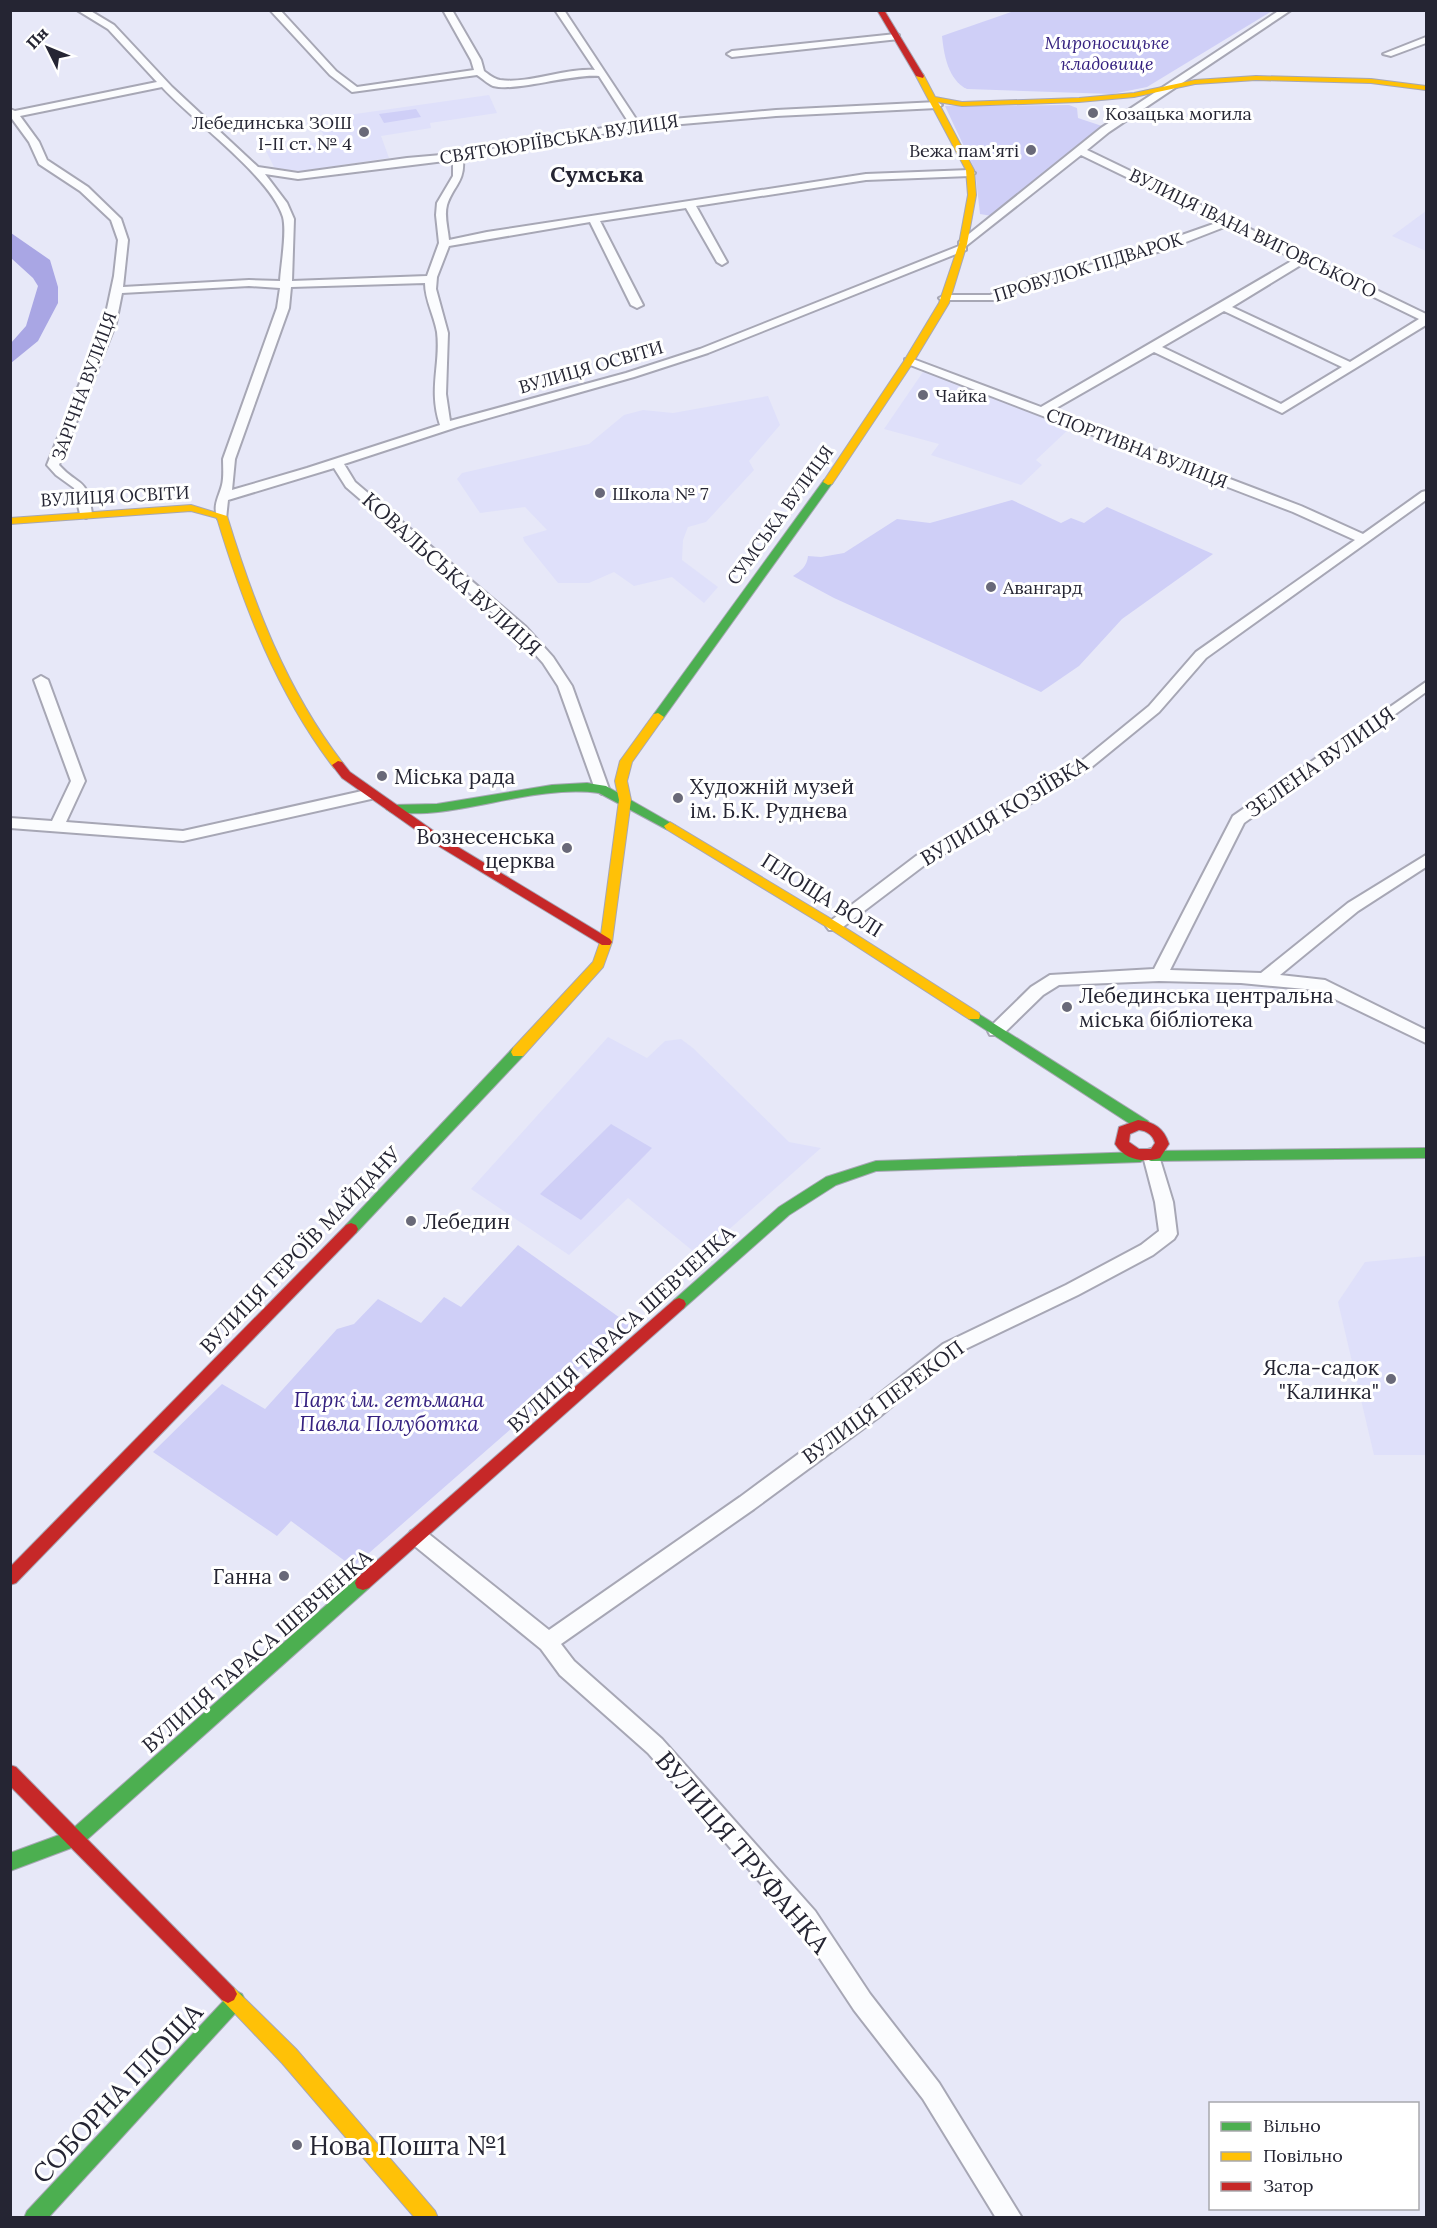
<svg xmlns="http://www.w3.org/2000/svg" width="1437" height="2228" font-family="Lora,serif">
<rect width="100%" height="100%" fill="#e7e8f8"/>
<g fill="#dfe0fa">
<polygon points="489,95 497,113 430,123 431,128 381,136 389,158 302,171 275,169 266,151 327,141 320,128 331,125 327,118"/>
<polygon points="1426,211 1426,251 1392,236"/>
<polygon points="925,369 1070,428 1036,460 1042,465 1021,485 931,455 939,444 884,429"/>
<polygon points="768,396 780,425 749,461 754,470 706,522 688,527 683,540 682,560 718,587 704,603 672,577 634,586 614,572 589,583 558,583 524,541 523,537 547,530 525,507 480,513 457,479 462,473 589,444 624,415 643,410 673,413"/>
<polygon points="608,1037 647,1058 665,1041 681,1039 693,1048 789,1142 821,1148 699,1256 628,1198 569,1255 471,1189"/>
<polygon points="1426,1256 1426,1455 1374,1455 1338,1302 1365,1262"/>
</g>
<g fill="#cfcff7">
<path d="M1014 11H1272L1147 87 1112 94 967 89C948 80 944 55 942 36Z"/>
<polygon points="1069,105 1077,108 1078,118 1102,126 992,216 980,214 975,170 945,106"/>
<polygon points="416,109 421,117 384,123 379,114"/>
<path d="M1012 500 1061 523 1071 518 1084 523 1107 507 1213 554 1122 619 1079 666 1041 692 834 598 793 576C801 571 807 566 808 556L821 557 844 553 897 519 930 523Z"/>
<polygon points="611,1124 652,1148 581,1220 540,1194"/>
<polygon points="518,1245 630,1325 353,1567 291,1521 277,1536 153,1452 222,1384 265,1409 337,1329 354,1324 378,1299 421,1323 444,1297 461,1307"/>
</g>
<polygon fill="#a9a6e4" points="11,233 50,260 58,287 58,303 38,341 11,363 11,343 26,326 38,286 33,278 11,258"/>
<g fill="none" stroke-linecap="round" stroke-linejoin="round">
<defs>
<g id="street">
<path d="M77 10H89L114 25 172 87 258 167 298 173 407 158 476 152 629 123 599 76C569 74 517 92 493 86 488 84 482 78 477 75L352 92 330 75 270 10H280L336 71 357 87 474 70 471 60 443 10H452L481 60 484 71C488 74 494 79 500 80 531 84 563 68 595 70L555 10H564L638 122 776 110 937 102 942 105 937 108 776 116 635 128 463 159C465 182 453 186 447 205 444 216 448 228 449 240L487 232 866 174 970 170 975 173 970 176 866 180 696 206 727 262 722 265 717 262 686 208 600 221 643 305 637 308 631 305 590 222 449 246 437 277 436 289 448 333 446 394 450 421 626 373 700 349 959 246V242L1101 128 1280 10H1291L1109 132 1087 150 1426 314V325L1282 413 1154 352 1051 411 1301 506 1363 534 1422 492 1426 491V500L1206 658 1159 712 1088 770 926 864 839 930H829L826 926 829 922 916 856 1078 764 1149 706 1196 652 1355 540 1293 512 905 363V359H913L1041 407 1295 259 1227 226 1173 247 1111 267 1040 281 996 300H941L939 298 945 295H990L1033 276 1105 262 1219 222 1081 155 966 246V250L708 353 634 377 457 427 344 464 355 482 526 627 553 657 572 686 609 789 602 794 595 789 558 686 543 663 516 633 346 487 334 468 228 500 226 519H218C212 506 219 497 222 485 224 477 223 467 223 459L277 308 280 288 249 286 122 293 116 323 59 465C80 488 87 476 92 514L86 518 80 514 74 488 56 475 47 465 104 323 114 276 118 240 111 220 80 191 39 164 29 142 10 116V109L15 111 157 82 108 29ZM162 87C192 120 271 177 283 217 287 232 281 264 280 281L249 280 123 287 128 240 121 219 88 187 47 160 39 142 20 116ZM453 160V176L437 203 436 215 439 243 427 276 292 281 294 219 287 203 265 174 298 179ZM1304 263 1419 319 1350 362 1232 307ZM425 283C425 300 434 315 437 332 441 364 428 389 440 425L307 468 232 490 235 459 289 308 291 287ZM1224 311 1342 367 1281 404 1162 347Z"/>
<polygon points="896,34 899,35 899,39 732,57 727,54 732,51"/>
<polygon points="1426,37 1426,43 1391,56 1383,54"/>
<polygon points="41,676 48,680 85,781 66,822 183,831 371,789 378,794 371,799 183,841 10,828 10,818 52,821 71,781 34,680"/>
<polygon points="1426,682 1426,692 1244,823 1170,970 1261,973 1348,903 1426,855 1426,867 1358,911 1280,975 1325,980 1426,1030 1426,1043 1316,990 1241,983 1159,981 1059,985 1043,995 1002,1035 990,1035 988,1031 990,1027 1031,987 1050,975 1154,969 1233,816"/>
<polygon points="1151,1149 1157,1151 1159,1156 1173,1202 1177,1234 1174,1239 1153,1255 1078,1295 955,1354 879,1417 754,1509 561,1644 574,1661 662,1739 815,1911 870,1994 939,2083 1022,2218 996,2218 923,2099 854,2010 799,1927 648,1753 560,1675 541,1649 411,1543 408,1537 411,1531 418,1528 425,1531 549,1630 740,1497 865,1405 943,1344 1066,1285 1141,1245 1159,1231 1155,1202 1143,1156 1145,1151"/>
</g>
<g id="fast">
<polygon points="828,479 833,482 662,720 654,720 654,714 824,480"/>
<path d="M587 783 606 786 676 826 670 830 666 829 599 793C546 786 491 806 438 812 423 814 407 813 392 813L386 809 392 805 437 804 552 785Z"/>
<polygon points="974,1011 1148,1121 1150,1125 1148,1129 1138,1129 969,1019 968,1016 969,1013"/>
<polygon points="518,1047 525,1052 523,1056 356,1233 346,1233 344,1229 346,1225 513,1048"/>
<polygon points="1426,1148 1426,1158 1151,1161 1146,1159 1140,1162 876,1171 836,1185 789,1215 684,1308 679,1310 674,1308 672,1304 674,1300 779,1207 826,1177 876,1161 1140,1152 1145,1154 1151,1151"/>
<polygon points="363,1576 369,1578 371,1583 369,1588 82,1844 10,1871 10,1853 70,1831 357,1578"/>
<polygon points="236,1991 242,1994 245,2000 242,2006 48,2218 24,2218 27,2211 230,1994"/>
</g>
<g id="slow">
<polygon points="917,74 923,74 935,97 962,102 1079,98 1134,93 1195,80 1256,76 1371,79 1426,86 1426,90 1371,83 1256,80 1195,84 1134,97 1079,102 962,106 938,102 974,170 976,195 967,244 949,303 914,361 832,484 828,485 823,482 904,361 939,303 959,244 968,195 966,170 916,76"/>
<path d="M191 505 227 516C254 604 286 689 342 762L344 765 342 768H334C277 693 244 607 217 518L191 511 10 524V518Z"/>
<polygon points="658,713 664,717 632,762 627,781 631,800 612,942 603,967 523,1056 513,1056 511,1052 513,1048 593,962 600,942 619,800 615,781 620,761 654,714"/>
<polygon points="670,822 838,923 979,1013 980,1016 979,1019 969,1019 830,929 666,829 664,826"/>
<polygon points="228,1985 234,1988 296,2049 435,2211 438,2218 415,2218 282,2063 222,2000 219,1994 222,1988"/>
</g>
<g id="jam">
<polygon points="877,10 884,10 924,76 923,78 916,76"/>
<polygon points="338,761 342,762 350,772 448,841 610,939 612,942 610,945 602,945 440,847 342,778 332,765"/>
<path d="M1138 1120C1154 1122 1164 1128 1169 1144L1160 1158C1143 1163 1125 1160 1115 1144L1119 1127ZM1139 1130C1147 1131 1153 1135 1155 1143L1151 1149H1139L1129 1142 1130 1134Z"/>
<polygon points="351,1223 356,1225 358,1229 356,1233 16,1583 10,1585 10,1567 346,1225"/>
<polygon points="679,1298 684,1300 686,1304 684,1308 369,1588 363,1590 357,1588 355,1583 357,1578 674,1300"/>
<polygon points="10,1765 16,1767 234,1988 237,1994 234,2000 228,2003 222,2000 10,1786"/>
</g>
</defs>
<use href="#street" stroke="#a7a7b5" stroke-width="4"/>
<use href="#fast" stroke="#a7a7b5" stroke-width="2"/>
<use href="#slow" stroke="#a7a7b5" stroke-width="2"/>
<use href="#jam" stroke="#a7a7b5" stroke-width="2"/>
<use href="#street" fill="#fbfcfe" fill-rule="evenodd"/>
<use href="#fast" fill="#4caf50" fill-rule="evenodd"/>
<use href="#slow" fill="#ffc107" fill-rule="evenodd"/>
<use href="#jam" fill="#c62828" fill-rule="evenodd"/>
</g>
<g fill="#696978" stroke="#fff" stroke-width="2">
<circle cx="1093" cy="113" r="6"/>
<circle cx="364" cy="132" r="6"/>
<circle cx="1031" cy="150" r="6"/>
<circle cx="923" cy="395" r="6"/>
<circle cx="600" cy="493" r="6"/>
<circle cx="991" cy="587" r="6"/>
<circle cx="382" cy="776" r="6"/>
<circle cx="678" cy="798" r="6"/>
<circle cx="567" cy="848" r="6"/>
<circle cx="1067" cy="1007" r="6"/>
<circle cx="411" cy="1221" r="6"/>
<circle cx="1391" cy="1379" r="6"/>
<circle cx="284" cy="1576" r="6"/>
<circle cx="297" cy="2145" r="6"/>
</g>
<g text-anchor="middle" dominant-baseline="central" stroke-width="6" stroke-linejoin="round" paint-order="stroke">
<g font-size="18" font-style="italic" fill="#352180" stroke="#fff">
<text x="1107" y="42">Мироносицьке<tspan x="1107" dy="21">кладовище</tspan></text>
</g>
<g font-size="18" fill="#252533" stroke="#fff" text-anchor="start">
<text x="1105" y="113">Козацька могила</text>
<text x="352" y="122" text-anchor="end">Лебединська ЗОШ<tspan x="352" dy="21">І-ІІ ст. № 4</tspan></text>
<text x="1019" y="150" text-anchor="end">Вежа пам'яті</text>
<text x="935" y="395">Чайка</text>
<text x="612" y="493">Школа № 7</text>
<text x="1003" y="587">Авангард</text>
</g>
<g font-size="18" fill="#252533" stroke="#fff">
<text transform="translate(559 139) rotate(-9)">СВЯТОЮРІЇВСЬКА ВУЛИЦЯ</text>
<text transform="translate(1253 233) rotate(26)">ВУЛИЦЯ ІВАНА ВИГОВСЬКОГО</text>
<text transform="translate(1088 267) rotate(-17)">ПРОВУЛОК ПІДВАРОК</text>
<text transform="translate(591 367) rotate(-16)">ВУЛИЦЯ ОСВІТИ</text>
<text transform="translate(84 386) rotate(-70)">ЗАРІЧНА ВУЛИЦЯ</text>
<text transform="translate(1137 448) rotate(21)">СПОРТИВНА ВУЛИЦЯ</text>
<text transform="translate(115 496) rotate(-3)">ВУЛИЦЯ ОСВІТИ</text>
<text transform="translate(780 515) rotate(-54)">СУМСЬКА ВУЛИЦЯ</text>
</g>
<g font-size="21" fill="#252533" stroke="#fff">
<text transform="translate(452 574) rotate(42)">КОВАЛЬСЬКА ВУЛИЦЯ</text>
<text transform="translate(1320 762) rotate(-35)">ЗЕЛЕНА ВУЛИЦЯ</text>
<text transform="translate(1004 811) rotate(-31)">ВУЛИЦЯ КОЗІЇВКА</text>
<text transform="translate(822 895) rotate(32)">ПЛОЩА ВОЛІ</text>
<text transform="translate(300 1250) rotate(-46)">ВУЛИЦЯ ГЕРОЇВ МАЙДАНУ</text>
<text transform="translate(621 1329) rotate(-42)">ВУЛИЦЯ ТАРАСА ШЕВЧЕНКА</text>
<text transform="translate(883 1402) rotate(-36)">ВУЛИЦЯ ПЕРЕКОП</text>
<text transform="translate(257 1651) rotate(-41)">ВУЛИЦЯ ТАРАСА ШЕВЧЕНКА</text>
</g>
<g font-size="21" fill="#252533" stroke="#fff" text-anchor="start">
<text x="394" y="776">Міська рада</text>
<text x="690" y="786">Художній музей<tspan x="690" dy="24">ім. Б.К. Руднєва</tspan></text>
<text x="555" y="836" text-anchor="end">Вознесенська<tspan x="555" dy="24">церква</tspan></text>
<text x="1079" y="995">Лебединська центральна<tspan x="1079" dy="24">міська бібліотека</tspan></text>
<text x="423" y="1221">Лебедин</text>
<text x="1379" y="1367" text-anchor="end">Ясла-садок<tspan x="1379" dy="24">"Калинка"</tspan></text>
<text x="272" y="1576" text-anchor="end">Ганна</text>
</g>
<g font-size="21" font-style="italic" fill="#352180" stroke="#fff">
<text x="389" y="1399">Парк ім. гетьмана<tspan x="389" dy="24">Павла Полуботка</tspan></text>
</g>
<g font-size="22" font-weight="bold" fill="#252533" stroke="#fff">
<text x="597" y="174">Сумська</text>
</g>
<g font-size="26" fill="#252533" stroke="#fff">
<text transform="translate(743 1852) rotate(50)">ВУЛИЦЯ ТРУФАНКА</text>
<text transform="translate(117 2093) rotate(-47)">СОБОРНА ПЛОЩА</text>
</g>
<g font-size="26" fill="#252533" stroke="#fff" text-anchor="start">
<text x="309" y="2145">Нова Пошта №1</text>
</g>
</g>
<rect width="1437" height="2228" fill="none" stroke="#252533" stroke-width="24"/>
<rect x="1209" y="2102" width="210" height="108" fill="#ffffff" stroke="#a8a8ad" stroke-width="1.5"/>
<rect x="1221" y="2122" width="30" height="9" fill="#4caf50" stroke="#a8a8ad" stroke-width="1.5"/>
<text x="1263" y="2132" font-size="18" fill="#252533">Вільно</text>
<rect x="1221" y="2152" width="30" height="9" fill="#ffc107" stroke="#a8a8ad" stroke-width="1.5"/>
<text x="1263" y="2162" font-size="18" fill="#252533">Повільно</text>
<rect x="1221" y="2182" width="30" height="9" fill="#c62828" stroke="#a8a8ad" stroke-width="1.5"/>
<text x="1263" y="2192" font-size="18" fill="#252533">Затор</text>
<g transform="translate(48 48) rotate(313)" stroke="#ffffff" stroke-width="4.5" paint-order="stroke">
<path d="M0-4.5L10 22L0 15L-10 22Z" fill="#252533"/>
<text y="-9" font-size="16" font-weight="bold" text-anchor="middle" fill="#252533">Пн</text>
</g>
</svg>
